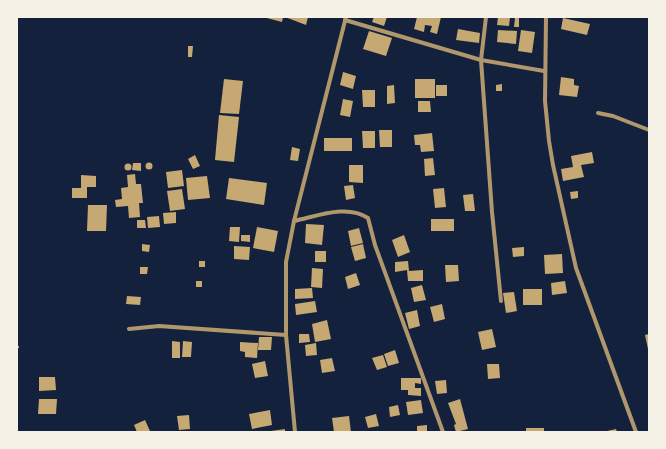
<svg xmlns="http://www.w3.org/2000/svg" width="666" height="449" font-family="'Roboto Condensed',sans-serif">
<rect width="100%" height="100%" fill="#14213d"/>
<g fill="#c6a872">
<polygon points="263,17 283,17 282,22"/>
<polygon points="285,17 308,17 306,25"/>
<polygon points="374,17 387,17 384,26 372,22"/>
<polygon points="417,17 441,17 437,34 430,32 432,26 425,25 424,32 414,29"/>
<polygon points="498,17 510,17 509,26 497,25"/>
<polygon points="515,18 519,18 519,27 514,27"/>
<polygon points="563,18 590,24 587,35 561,29"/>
<polygon points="458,29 480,33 479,43 456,40"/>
<polygon points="498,30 517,31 516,44 497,42"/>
<polygon points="521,30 535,32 532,53 518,51"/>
<polygon points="369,31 392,38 386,56 363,49"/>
<polygon points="188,46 193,46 192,57 188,57"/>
<polygon points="343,72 356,76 353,89 340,85"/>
<polygon points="561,77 574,79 574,85 579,86 577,97 559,95"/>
<polygon points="224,79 243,81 239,114 220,113"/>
<rect x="415" y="79" width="20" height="19"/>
<polygon points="502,84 502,91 496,91 496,85"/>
<polygon points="394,85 395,103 387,104 387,86"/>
<rect x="436" y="85" width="11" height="11"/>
<polygon points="362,90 375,90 375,107 363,107"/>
<polygon points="343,99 353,101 350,117 340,115"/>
<polygon points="418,101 430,101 431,112 418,112"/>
<polygon points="219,115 239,117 234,162 215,160"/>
<polygon points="379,130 392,130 392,147 380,147"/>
<polygon points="362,131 375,131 375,148 363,148"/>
<polygon points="432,133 434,151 421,152 420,145 415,145 414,135"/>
<rect x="324" y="138" width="28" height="13"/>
<polygon points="292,147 300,149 298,161 290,160"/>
<polygon points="592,152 594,163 581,165 584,177 563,181 561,169 573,167 571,156"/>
<polygon points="195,155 200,166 193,169 188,159"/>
<polygon points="433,158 435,175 425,176 424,159"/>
<circle cx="149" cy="166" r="3.5"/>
<polygon points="133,163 141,163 141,171 132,170"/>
<circle cx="128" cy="167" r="3.5"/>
<polygon points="349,165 363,165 363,183 349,182"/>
<polygon points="182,170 184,186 168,188 166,172"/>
<polygon points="135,174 136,184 141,184 143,203 139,203 140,217 129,218 128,206 116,207 115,200 122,199 121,188 128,187 127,175"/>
<polygon points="81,175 96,176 96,187 87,187 87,198 72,198 72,188 81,188"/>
<polygon points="207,176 210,198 188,200 186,178"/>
<polygon points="229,178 267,183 264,205 226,199"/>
<polygon points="353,185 355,198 346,200 344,186"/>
<polygon points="444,188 446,207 435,208 433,189"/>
<polygon points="182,189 185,209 170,211 167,191"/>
<polygon points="578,191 578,198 571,199 570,192"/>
<polygon points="473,194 475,211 465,211 463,195"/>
<polygon points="88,205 107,205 106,231 87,231"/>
<polygon points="176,212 176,223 164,224 163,213"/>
<polygon points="159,216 160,227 148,228 147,217"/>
<rect x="431" y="219" width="23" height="12"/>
<polygon points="137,220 145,220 146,228 137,228"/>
<polygon points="306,224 324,225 322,245 305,243"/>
<polygon points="230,227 240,227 239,242 229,241"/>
<polygon points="257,227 278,231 274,252 253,248"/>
<polygon points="359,228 363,243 351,246 348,231"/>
<polygon points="241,235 250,235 250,242 241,241"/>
<polygon points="404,235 410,252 398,257 392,240"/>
<polygon points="142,244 150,245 149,252 142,251"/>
<polygon points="363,244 366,258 355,261 351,247"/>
<polygon points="234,246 250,247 249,260 234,259"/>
<polygon points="524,247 524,256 513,257 512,248"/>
<rect x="315" y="251" width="11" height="11"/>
<polygon points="562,254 563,273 545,274 544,255"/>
<rect x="199" y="261" width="6" height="6"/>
<polygon points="408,261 409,271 423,270 423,281 408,281 407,270 395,272 395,262"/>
<polygon points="445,265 458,265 459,281 446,282"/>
<polygon points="140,267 148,267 147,274 140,274"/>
<polygon points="312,268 323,269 322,288 311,287"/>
<polygon points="356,273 360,285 348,289 345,277"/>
<rect x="196" y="281" width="6" height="6"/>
<polygon points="565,281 567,293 552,295 551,283"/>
<polygon points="422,285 426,300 414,302 411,288"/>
<polygon points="312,288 313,298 295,299 295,289"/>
<rect x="523" y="289" width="19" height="16"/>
<polygon points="514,292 517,311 506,313 503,293"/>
<polygon points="127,296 141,297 140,305 126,304"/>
<polygon points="315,301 317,312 296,315 295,304"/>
<polygon points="442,304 445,319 434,322 430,307"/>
<polygon points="417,310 420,326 409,329 405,313"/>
<polygon points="327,320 331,339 315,342 312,324"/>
<polygon points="492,329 496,347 482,350 478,332"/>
<polygon points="299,334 309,334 310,342 299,343"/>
<polygon points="649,334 649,349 648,349 645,335"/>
<polygon points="259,337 272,337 271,350 258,350"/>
<polygon points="172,341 180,342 180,358 172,358"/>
<polygon points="183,341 192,342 191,357 182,357"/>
<polygon points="240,342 258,343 257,358 245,357 245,352 240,351"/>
<polygon points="316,343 317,355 306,356 305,345"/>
<polygon points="395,350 399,363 388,366 384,354"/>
<polygon points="383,355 387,367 377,370 372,358"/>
<polygon points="332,358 335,371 322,373 320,360"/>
<polygon points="265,361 268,376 255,378 252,364"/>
<polygon points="487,364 499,364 500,378 488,379"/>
<polygon points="39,377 55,377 56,390 39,391"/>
<polygon points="401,378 421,378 421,384 415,383 415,388 421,388 421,396 408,395 408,390 401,390"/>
<polygon points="446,380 447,393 437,394 435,381"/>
<polygon points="39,399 57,399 56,414 38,414"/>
<polygon points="460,399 468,429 456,432 454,425 456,424 448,403"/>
<polygon points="421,400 423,413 408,415 406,402"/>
<polygon points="398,405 400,415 390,417 389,407"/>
<polygon points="270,410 272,425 252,429 249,414"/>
<polygon points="376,414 379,426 368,428 365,417"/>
<polygon points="189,415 190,429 179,430 177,416"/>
<polygon points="349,416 351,432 334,432 332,418"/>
<polygon points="145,420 150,431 137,432 134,425"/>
<polygon points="427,425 427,432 417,432 417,426"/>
<rect x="526" y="428" width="18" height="4"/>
<polygon points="285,429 285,432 271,432 271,431"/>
<polygon points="616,429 617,432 607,432 607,431"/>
</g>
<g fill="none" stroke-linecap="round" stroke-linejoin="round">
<polyline stroke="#b1986c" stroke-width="2.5" points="17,347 18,347"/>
<g stroke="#b1986c" stroke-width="4">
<polyline points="486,17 481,60 492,212 501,301"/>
<polyline points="546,17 545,101 549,141 553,165 576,268 636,432"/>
<polyline points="345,20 481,60 544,71"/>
<polyline points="598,113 613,116 649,130"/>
<path d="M294 221C318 216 347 204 368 218L375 245 443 432"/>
<polyline points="129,329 159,326 286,335"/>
<polyline points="295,432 286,335 286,262 294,221 346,17"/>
</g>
</g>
<rect width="666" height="449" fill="none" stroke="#f6f1e7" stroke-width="36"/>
</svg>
